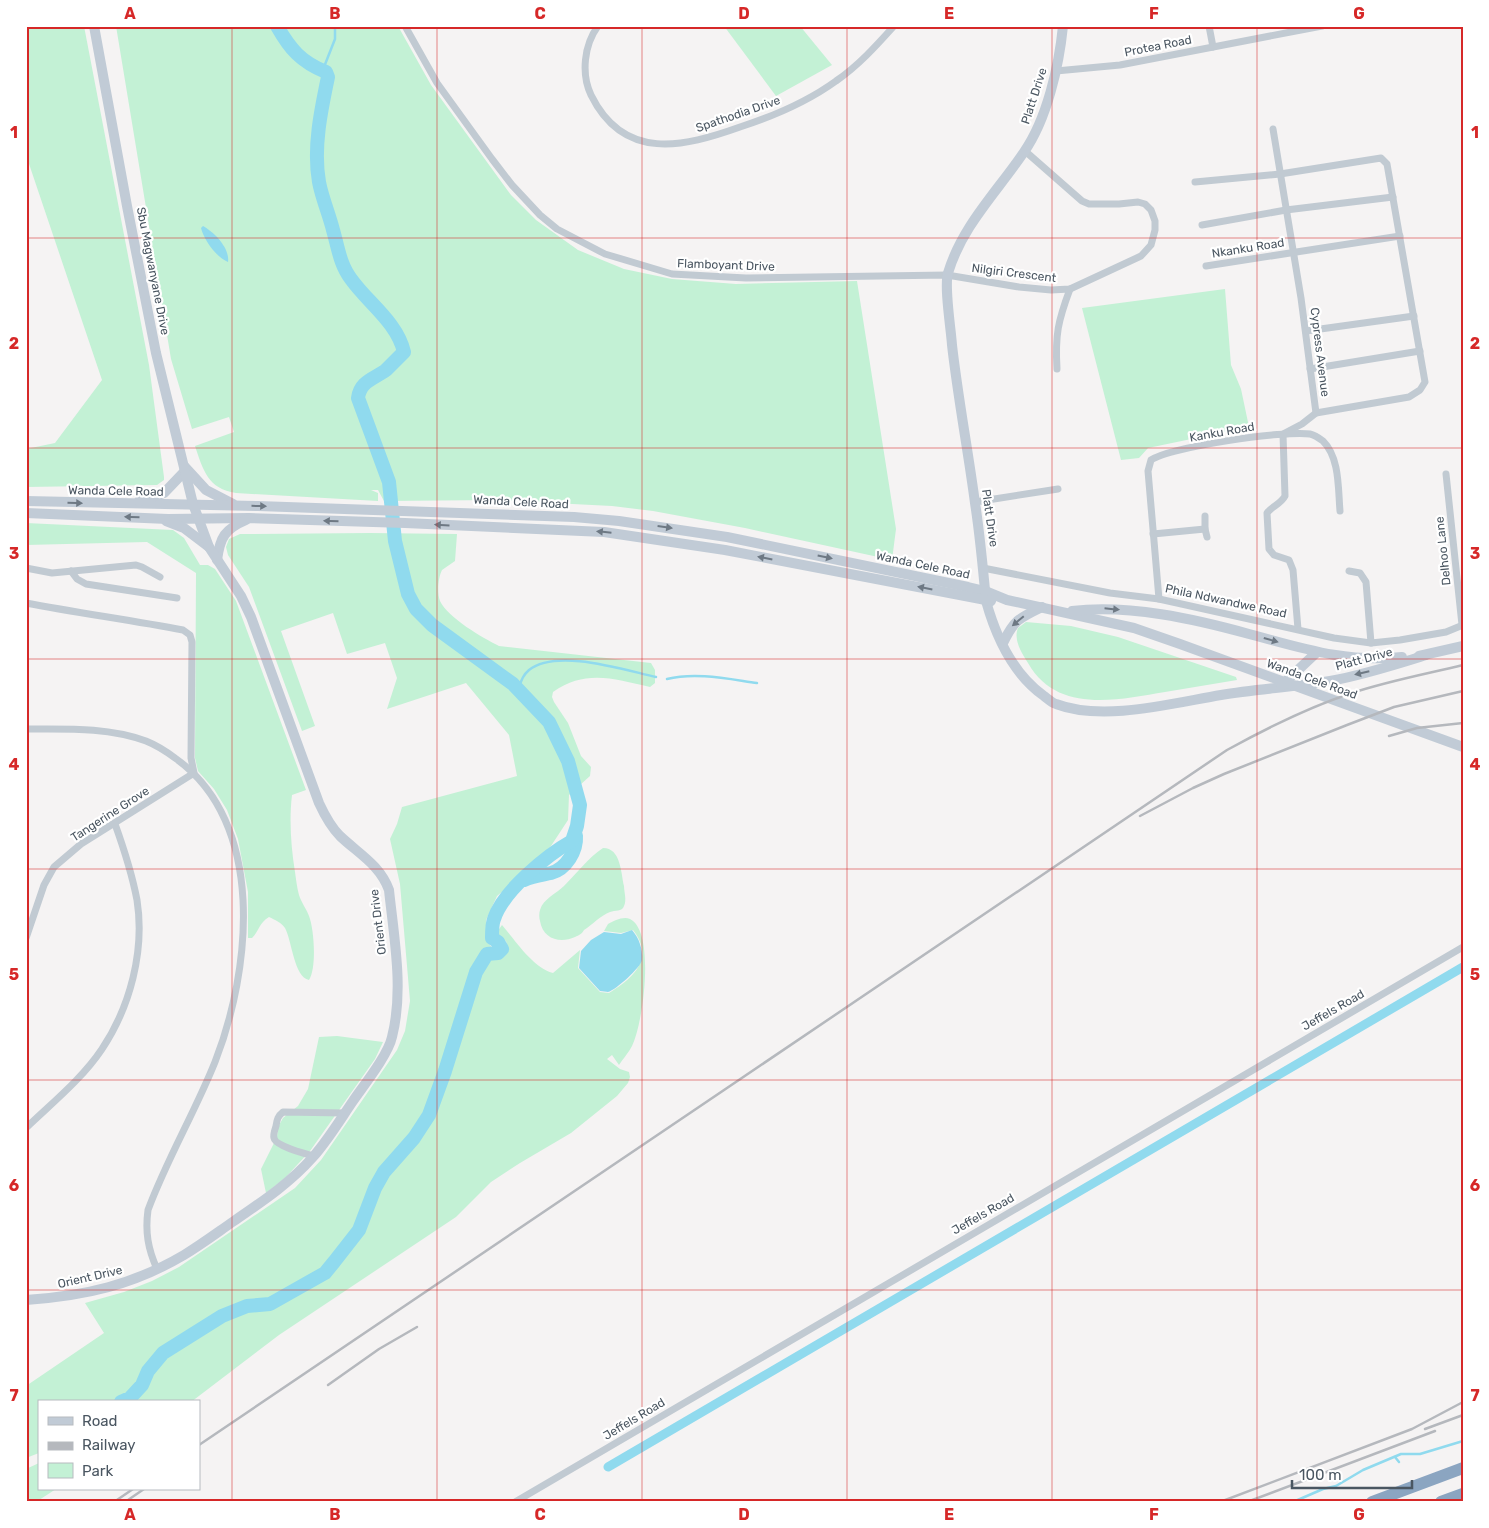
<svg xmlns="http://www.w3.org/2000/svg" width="1489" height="1528" font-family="Rubik,sans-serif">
<rect width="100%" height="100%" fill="#f5f3f3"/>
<g fill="#c3f1d5">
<polygon points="26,26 84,26 149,365 164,477 164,480 157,485 26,487 26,449 55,443 102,380 26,155"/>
<path d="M116 26H398L431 85 511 195 536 220 578 250 624 269 672 279 736 284 857 281 896 529 892 560 745 528 653 511 612 506 494 500 384 501 378 490H371L378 493V501L236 493C208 489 203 470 195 446L234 432 229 417 192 429 171 359Z"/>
<polygon points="724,26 800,26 832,65 776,96"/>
<polygon points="1225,289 1231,365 1241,389 1249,427 1148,448 1139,458 1121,460 1082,308"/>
<path d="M26 523 173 530 184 538 200 565H208L215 569 236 601 306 790 292 795C289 820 291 847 295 872 296 879 297 888 299 895 301 902 306 908 309 916 314 928 317 968 309 980 294 977 292 941 285 928 281 922 275 920 269 917 258 924 260 930 252 938H248V892L238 839 227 810 214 789 198 771 195 758 196 573 147 542 26 545Z"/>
<path d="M370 533 457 534 455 561 442 570C438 578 437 593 440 601 448 618 483 638 499 646L651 663 655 670V683L650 687C614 679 586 669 553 692L552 697 554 702 568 723 581 756 591 767 590 776 569 795 568 820 551 846 531 867 497 896 486 920V940L499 957 502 956 504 952 508 951 506 941 497 937V932L502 925C516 941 532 967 553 973L580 950 578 968 600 992 609 993C634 978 655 958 633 930L621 933 604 931 608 924C614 921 623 916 630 919 656 932 643 1024 632 1046 629 1052 623 1059 619 1065L612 1055 607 1059 620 1069 629 1072 630 1077 628 1083 617 1096 571 1133 520 1163 491 1182 456 1217 279 1335 191 1402H39V1453L26 1458V1386L104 1333 85 1303 124 1292 152 1281 179 1267 295 1188 321 1160 397 1050 405 1031 410 1001 400 884 390 839 397 824 402 807 517 776 509 735 466 683 387 709 397 678 385 643 347 654 333 613 281 631 315 726 302 731 249 587 228 555 226 547 229 539 240 534Z"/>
<path d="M1026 622 1071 626 1118 637 1236 677 1237 680C1213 684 1189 688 1165 692 1117 700 1057 714 1028 663 1022 653 1013 640 1018 628Z"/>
<path d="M603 848C621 848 621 873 624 886 624 892 627 900 624 906 622 912 615 910 610 912 601 915 592 925 584 930 582 934 579 935 575 937 560 944 543 939 540 921 539 918 539 913 540 910 543 899 557 893 564 886 577 873 588 858 603 848Z"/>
<polygon points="337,1036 383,1042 375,1059 310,1151 285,1178 266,1193 261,1169 277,1137 278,1127 283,1118 298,1106 308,1089 319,1037"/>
<polygon points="39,1463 39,1489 56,1489 36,1502 26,1502 26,1469"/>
</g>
<g fill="#90daee">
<path d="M203 226C214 232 230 248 228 262 216 257 204 240 201 228Z"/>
<path d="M632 930C639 938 643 949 642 960 641 967 616 990 608 992 606 992 603 991 600 991L579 968 581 951 591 940 604 932 621 934Z"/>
</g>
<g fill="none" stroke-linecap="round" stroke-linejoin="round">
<g stroke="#90daee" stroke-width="2.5">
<polyline points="326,72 324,67 335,39 335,26"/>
<path d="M667 679C696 672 728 679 757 683"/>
<path d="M518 690C521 682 522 676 529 670 557 648 624 670 656 677"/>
<polyline points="1395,1457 1399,1462"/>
<polyline points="1293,1502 1323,1489 1336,1486 1363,1470 1401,1454 1420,1454 1463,1441"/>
</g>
<polyline stroke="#90daee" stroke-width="9" points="608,1467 1463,967"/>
<g stroke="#90daee" stroke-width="14">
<path d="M524 880C533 876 542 875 551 873 566 869 577 851 576 836"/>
<path d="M121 1402 130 1398 142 1385 148 1371 163 1353 222 1316 247 1306 270 1304 325 1273 334 1262 359 1230 375 1188 384 1172 414 1138 429 1115 445 1071 476 972 487 954 498 953 502 949 498 942 492 938C492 932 492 924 494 919 503 891 547 855 572 841L577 826 580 805 568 761 549 722 513 684 432 625 416 609 408 594 395 541 389 482 358 398C360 381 374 379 386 370 392 364 398 358 404 352 397 322 368 303 351 279 340 265 338 247 333 230 329 214 322 198 319 182 313 148 321 110 328 77L326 72C301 62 290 49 277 26"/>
</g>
<g stroke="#c1cad2" stroke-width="7">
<polyline points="405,26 437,83 492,159 512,185 540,215 557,229 605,254 672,274 746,278 947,275 1019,287 1051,290 1070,289 1141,256 1151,245 1155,230 1155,221 1151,210 1145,204 1138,202 1119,204 1089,204 1082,201 1025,151"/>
<path d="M598 26C584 45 581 74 591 95 624 162 684 147 740 127 774 116 807 102 836 81 858 66 876 46 894 26"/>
<polyline points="1209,26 1213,47"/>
<polyline points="1056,71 1120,65 1322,26"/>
<path d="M1273 129 1301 298 1316 413 1302 424 1283 434 1285 496C1281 504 1272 506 1267 513L1269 549 1274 555 1289 560 1293 570 1298 629"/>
<polyline points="1195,182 1280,174 1381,158 1387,164 1425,382 1420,390 1409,397 1316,413"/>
<polyline points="1202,225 1286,210 1393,197"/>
<polyline points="1206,266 1400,236"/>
<polyline points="1306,331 1414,316"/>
<path d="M1057 369C1055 335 1058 321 1070 289"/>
<polyline points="1310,369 1420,351"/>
<polyline points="1446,474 1462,625"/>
<polyline points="975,502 1058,489"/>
<polyline points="1205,516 1205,529 1207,537"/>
<polyline points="1153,534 1205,529"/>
<polyline points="26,568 52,573 136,565 142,567 160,577"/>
<polyline points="983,568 1110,593 1159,599 1334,638 1371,643 1400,640 1446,632 1463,625"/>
<polyline points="71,571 77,579 86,584 177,598"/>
<polyline points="1349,571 1360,573 1366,582 1371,643"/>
<path d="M1159 599 1148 471 1151 460C1170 447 1285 430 1310 434 1315 435 1319 438 1323 441 1340 458 1338 489 1340 511"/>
<path d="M26 603C78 613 131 620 183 630L190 635 192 642 191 758 194 773 81 844 54 867 44 885 26 938"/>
<path d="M26 729C66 729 108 727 146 741 156 745 167 752 175 758 267 823 251 970 215 1062 195 1112 167 1159 148 1210 145 1232 148 1249 157 1269"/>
<path d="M26 1128C52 1103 82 1079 102 1049 130 1007 145 951 137 900 132 874 124 849 115 824"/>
<path d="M314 1156C306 1154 275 1146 274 1138 273 1135 275 1129 276 1126 277 1119 278 1116 283 1112L345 1113"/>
<polyline points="515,1502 1463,947"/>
</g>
<g stroke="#c1cbd6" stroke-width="10">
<path d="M1063 26C1059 66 1047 119 1024 152 997 192 962 226 948 273 944 287 951 329 952 345 958 398 968 450 975 503 980 535 983 568 986 601 996 637 1013 674 1044 696 1048 699 1052 703 1056 704 1103 722 1173 703 1221 695 1257 689 1294 687 1330 681 1363 675 1394 665 1426 655"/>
<polyline points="184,466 206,490 233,504"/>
<polyline points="26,501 258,506 574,517 619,521 727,537 968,587 985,591 1007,600 1134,628 1180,644 1463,747"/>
<polyline points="139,501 164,493 185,471"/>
<polyline points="26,513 168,519 249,518 405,523 604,532 725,550 991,601"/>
<polyline points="166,521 184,528 209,547"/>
<path d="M217 560C220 537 225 529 246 520"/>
<path d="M1072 611C1128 604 1195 619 1249 634 1302 648 1345 663 1402 657"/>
<path d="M1003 643C1014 620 1019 618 1042 607"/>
<polyline points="1419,656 1463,646"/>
<polyline points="1281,686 1316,653"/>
<path d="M26 1300C85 1296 133 1285 184 1255 202 1244 218 1232 234 1221 263 1201 290 1183 313 1157 328 1140 340 1120 353 1101 364 1085 388 1055 392 1037 404 990 394 938 389 890 380 865 359 854 340 836 331 827 325 816 319 803L251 617 241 596 209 547 193 504 156 353 127 206 94 26"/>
</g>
<g stroke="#8ba5c1" stroke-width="12">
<polyline points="1372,1502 1463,1468"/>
<polyline points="1441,1502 1463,1494"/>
</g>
<g stroke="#b5b8bd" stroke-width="2.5">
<polyline points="1389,736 1417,728 1463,723"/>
<polyline points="1140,816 1193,788 1224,774 1347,725 1394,707 1463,691"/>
<polyline points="328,1385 379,1349 417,1327"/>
<polyline points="1425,1429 1463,1415"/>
<path d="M199 1445 1227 750C1267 728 1309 707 1352 693 1388 681 1426 674 1463 665"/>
<polyline points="128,1500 144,1489"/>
<polyline points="114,1502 133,1489"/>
<polyline points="1220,1502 1412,1429 1463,1402"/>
<polyline points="1247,1502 1435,1431"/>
</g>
</g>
<defs><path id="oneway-solid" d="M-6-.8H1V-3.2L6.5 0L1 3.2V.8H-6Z" transform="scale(1.25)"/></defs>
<g fill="#6e7984">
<use href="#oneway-solid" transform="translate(75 503) rotate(1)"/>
<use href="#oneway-solid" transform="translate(259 506) rotate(1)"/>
<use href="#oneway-solid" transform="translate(132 517) rotate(-178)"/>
<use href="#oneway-solid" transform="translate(331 521) rotate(-178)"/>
<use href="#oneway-solid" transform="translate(442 525) rotate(-177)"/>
<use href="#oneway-solid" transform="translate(665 527) rotate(8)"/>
<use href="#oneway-solid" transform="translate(604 532) rotate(-174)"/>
<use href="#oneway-solid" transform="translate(825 557) rotate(12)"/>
<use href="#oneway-solid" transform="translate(765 558) rotate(-169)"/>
<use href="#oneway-solid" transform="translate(925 588) rotate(-169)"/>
<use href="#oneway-solid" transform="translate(1112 609) rotate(6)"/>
<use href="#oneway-solid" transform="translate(1018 621) rotate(140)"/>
<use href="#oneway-solid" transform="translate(1271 640) rotate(16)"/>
<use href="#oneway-solid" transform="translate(1362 673) rotate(167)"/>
</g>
<path fill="none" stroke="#d62828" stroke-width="1" stroke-opacity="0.55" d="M232 26V1502M437 26V1502M642 26V1502M847 26V1502M1052 26V1502M1257 26V1502M26 238H1463M26 448H1463M26 659H1463M26 869H1463M26 1080H1463M26 1290H1463"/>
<g text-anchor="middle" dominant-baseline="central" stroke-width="4.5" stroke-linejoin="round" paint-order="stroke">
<g font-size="12" fill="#4a5661" stroke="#fff">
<text transform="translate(1158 46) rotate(-11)">Protea Road</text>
<text transform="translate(1034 96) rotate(-72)">Platt Drive</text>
<text transform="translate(738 114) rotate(-19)">Spathodia Drive</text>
<text transform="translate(1248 248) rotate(-9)">Nkanku Road</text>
<text transform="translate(726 265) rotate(2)">Flamboyant Drive</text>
<text transform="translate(153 271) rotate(79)">Sbu Magwanyane Drive</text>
<text transform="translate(1014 273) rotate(7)">Nilgiri Crescent</text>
<text transform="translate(1320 352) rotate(83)">Cypress Avenue</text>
<text transform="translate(1222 432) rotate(-10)">Kanku Road</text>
<text transform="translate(116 491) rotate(1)">Wanda Cele Road</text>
<text transform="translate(521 502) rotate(3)">Wanda Cele Road</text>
<text transform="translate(990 518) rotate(82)">Platt Drive</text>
<text transform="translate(1443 551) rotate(-96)">Delhoo Lane</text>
<text transform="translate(923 565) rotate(12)">Wanda Cele Road</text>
<text transform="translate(1226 601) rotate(12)">Phila Ndwandwe Road</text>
<text transform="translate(1364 659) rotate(-15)">Platt Drive</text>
<text transform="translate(1312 679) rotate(20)">Wanda Cele Road</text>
<text transform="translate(110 814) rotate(-33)">Tangerine Grove</text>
<text transform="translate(378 922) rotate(-97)">Orient Drive</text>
<text transform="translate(1333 1010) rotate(-30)">Jeffels Road</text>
<text transform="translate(983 1214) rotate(-30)">Jeffels Road</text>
<text transform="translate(90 1277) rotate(-13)">Orient Drive</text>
<text transform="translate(634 1419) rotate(-31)">Jeffels Road</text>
</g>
</g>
<rect width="1489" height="1528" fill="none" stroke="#ffffff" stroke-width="55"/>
<rect x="38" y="1400" width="162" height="90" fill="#ffffff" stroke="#b7bbc0"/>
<rect x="48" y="1417" width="25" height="8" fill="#c1cbd6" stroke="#b7bbc0"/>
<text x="82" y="1426" font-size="15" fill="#4a5661">Road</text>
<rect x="48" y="1442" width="25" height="8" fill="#b5b8bd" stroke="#b7bbc0"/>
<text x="82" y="1450" font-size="15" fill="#4a5661">Railway</text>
<rect x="48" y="1463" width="25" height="15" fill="#c3f1d5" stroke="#b7bbc0"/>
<text x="82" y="1476" font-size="15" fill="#4a5661">Park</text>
<path d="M1292 1480v8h120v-8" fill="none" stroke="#4a5661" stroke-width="2.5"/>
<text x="1299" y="1480" font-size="15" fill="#4a5661" stroke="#ffffff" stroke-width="4" paint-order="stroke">100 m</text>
<rect x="28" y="28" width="1434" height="1472" fill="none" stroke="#d62828" stroke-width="2"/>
<g font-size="16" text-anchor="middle" font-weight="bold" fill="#d62828">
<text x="130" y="19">A</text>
<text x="335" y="19">B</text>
<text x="540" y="19">C</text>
<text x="744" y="19">D</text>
<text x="949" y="19">E</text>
<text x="1154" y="19">F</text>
<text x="1359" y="19">G</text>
<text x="14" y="138">1</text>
<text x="1475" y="138">1</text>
<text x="14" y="349">2</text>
<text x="1475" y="349">2</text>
<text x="14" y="559">3</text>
<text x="1475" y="559">3</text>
<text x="14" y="770">4</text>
<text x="1475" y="770">4</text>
<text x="14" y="980">5</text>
<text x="1475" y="980">5</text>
<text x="14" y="1191">6</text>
<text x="1475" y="1191">6</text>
<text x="14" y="1401">7</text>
<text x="1475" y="1401">7</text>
<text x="130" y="1520">A</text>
<text x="335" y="1520">B</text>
<text x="540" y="1520">C</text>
<text x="744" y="1520">D</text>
<text x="949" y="1520">E</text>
<text x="1154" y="1520">F</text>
<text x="1359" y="1520">G</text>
</g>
</svg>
